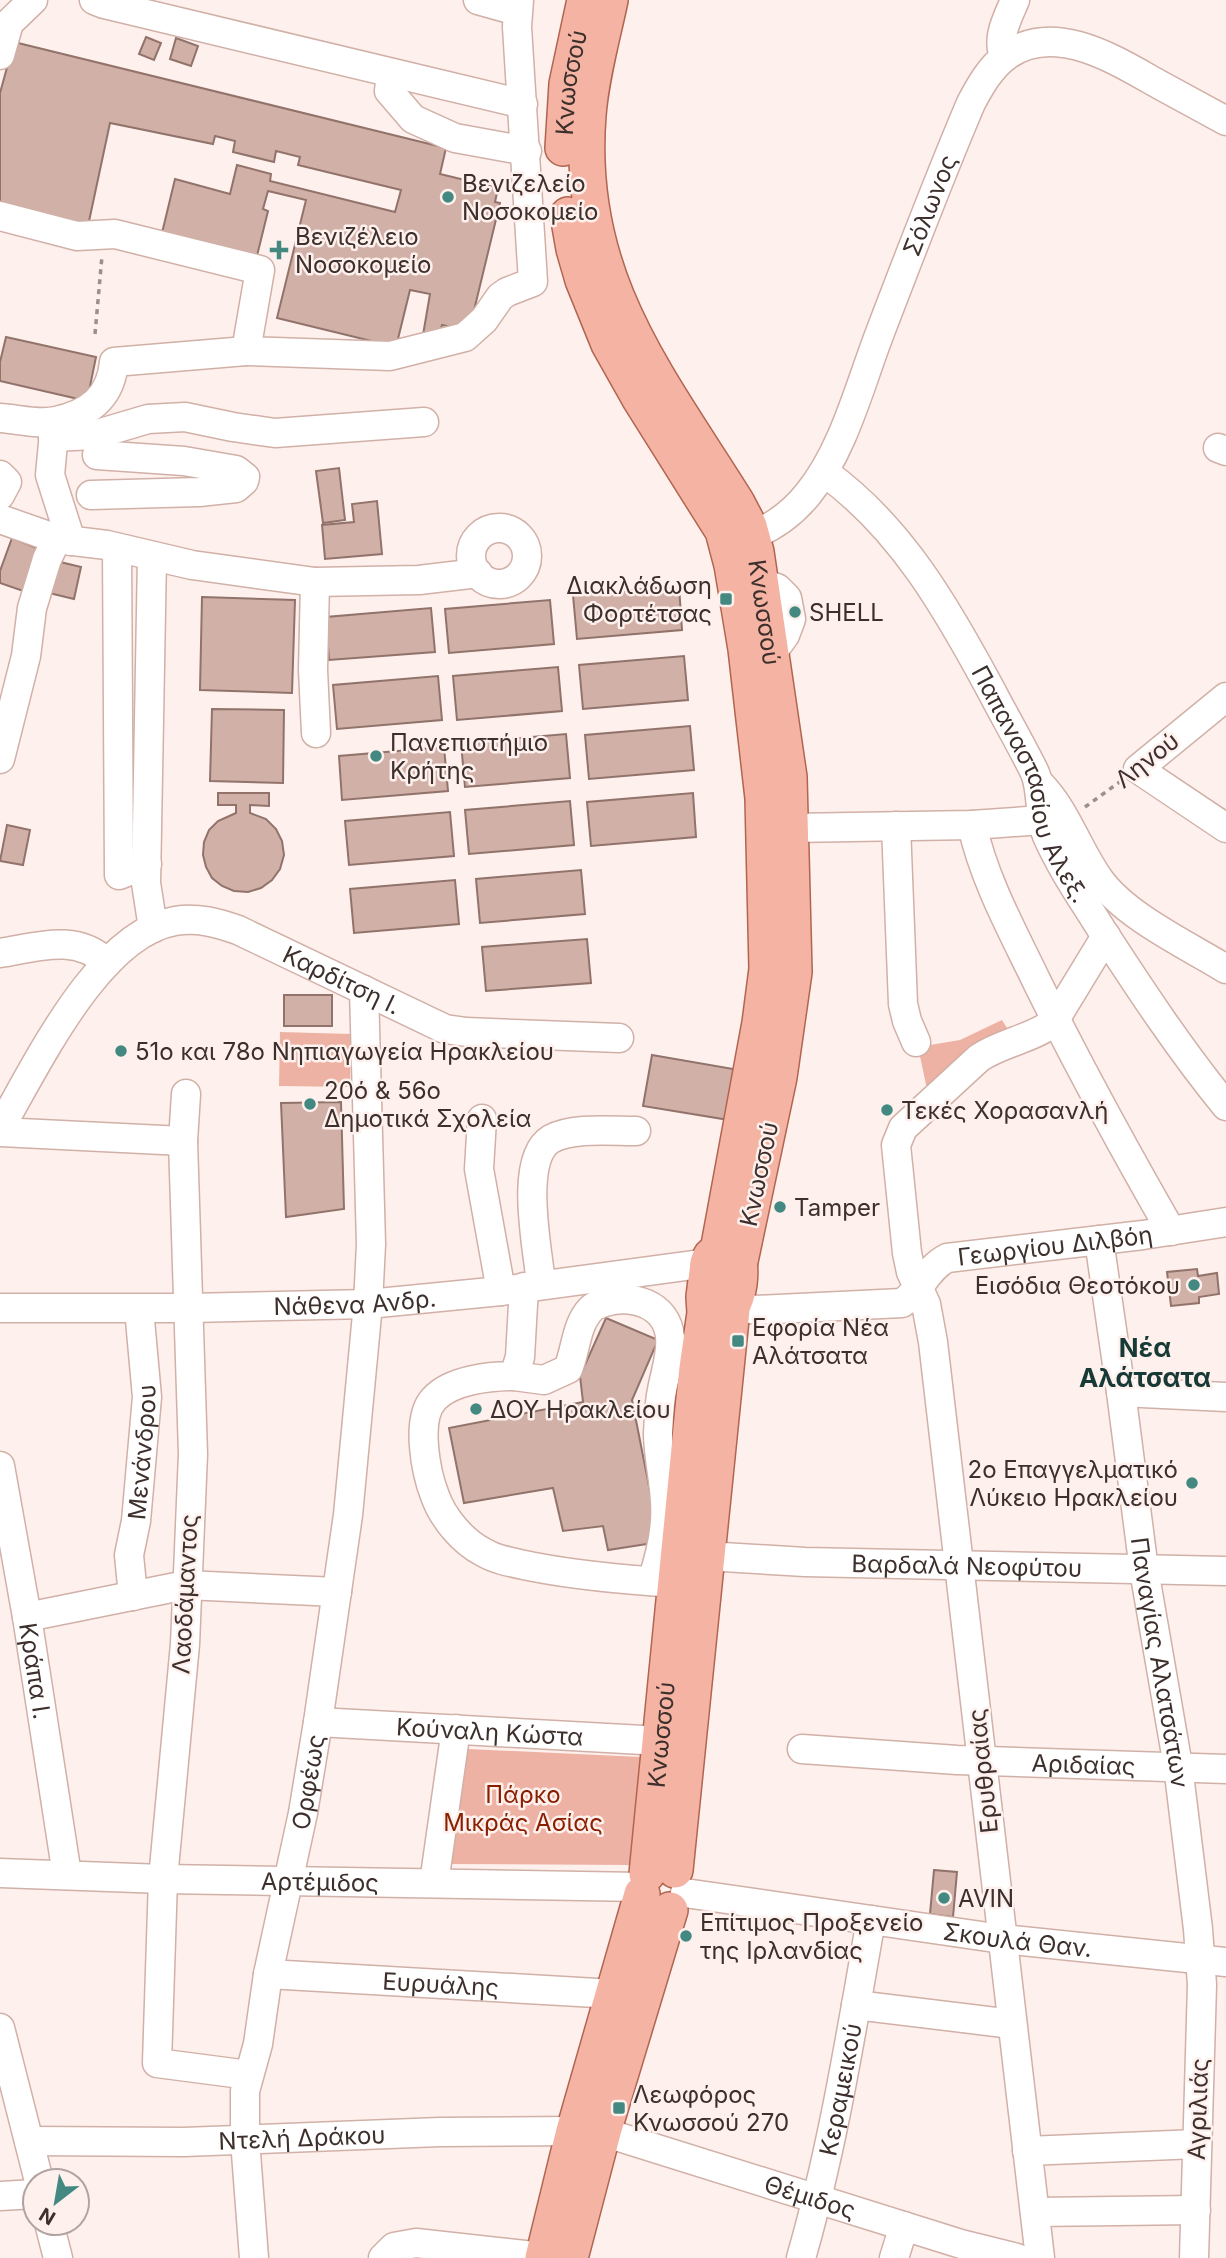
<svg xmlns="http://www.w3.org/2000/svg" width="1226" height="2258" font-family="Inter,sans-serif">
<rect width="100%" height="100%" fill="#fef0ec"/>
<g fill="#edb2a3">
<polygon points="1002,1020 1012,1036 927,1089 918,1047 960,1040"/>
<polygon points="280,1032 351,1034 350,1087 279,1086"/>
<polygon points="468,1749 641,1757 631,1865 450,1864"/>
</g>
<g fill="#d1b0a7" stroke="#91736b" stroke-width="2">
<polygon points="146,37 161,43 154,60 139,54"/>
<polygon points="176,38 198,46 191,66 170,59"/>
<polygon points="14,42 446,148 440,174 498,188 495,202 500,203 469,331 442,325 439,338 423,335 430,294 410,290 396,347 277,318 306,200 268,191 263,209 268,211 255,264 161,237 175,179 230,194 237,165 271,174 270,181 395,212 401,190 298,165 300,157 276,151 274,162 233,152 235,141 215,136 213,144 110,123 88,226 0,203 0,93"/>
<polygon points="6,337 96,357 87,401 0,381 0,362"/>
<polygon points="339,468 345,520 323,523 316,471"/>
<polygon points="377,501 382,554 325,559 322,525 354,522 352,504"/>
<polygon points="12,538 44,551 29,593 0,583 0,571"/>
<polygon points="52,560 81,567 74,599 45,592"/>
<polygon points="679,586 682,630 577,639 573,595"/>
<polygon points="202,597 295,600 292,693 200,690"/>
<polygon points="550,600 554,644 449,653 445,609"/>
<polygon points="431,608 435,652 329,660 326,617"/>
<polygon points="684,656 688,700 583,709 579,665"/>
<polygon points="558,667 562,711 457,720 453,676"/>
<polygon points="438,676 442,720 337,729 333,685"/>
<polygon points="212,709 284,710 283,783 210,781"/>
<polygon points="690,726 694,770 589,779 585,735"/>
<polygon points="566,734 570,778 465,787 461,743"/>
<polygon points="444,747 448,791 342,800 339,756"/>
<polygon points="218,793 269,793 269,806 250,805 250,813 266,819 276,829 282,841 284,855 280,869 272,880 261,888 248,892 234,891 222,886 212,878 206,867 203,855 204,842 209,830 218,821 236,813 236,805 218,805"/>
<polygon points="693,793 696,837 591,846 587,802"/>
<polygon points="570,801 574,845 469,854 465,810"/>
<polygon points="450,812 454,856 349,865 345,821"/>
<polygon points="7,825 30,830 23,865 0,861"/>
<polygon points="581,870 585,914 480,923 476,879"/>
<polygon points="455,880 459,924 354,933 350,889"/>
<polygon points="587,939 591,983 486,991 482,947"/>
<rect x="284" y="995" width="48" height="31"/>
<polygon points="652,1055 739,1070 729,1120 643,1106"/>
<polygon points="341,1102 344,1209 286,1217 281,1103"/>
<polygon points="1197,1269 1198,1276 1217,1273 1219,1294 1199,1297 1199,1303 1171,1306 1167,1272"/>
<polygon points="606,1318 658,1340 632,1400 660,1542 608,1550 603,1526 563,1531 553,1488 464,1503 449,1428 583,1402 580,1376"/>
<polygon points="934,1870 957,1872 953,1917 930,1914"/>
</g>
<g fill="none" stroke-linecap="round" stroke-linejoin="round">
<defs>
<g id="minor">
<polyline points="94,0 104,4 523,104"/>
<polyline points="478,0 517,11"/>
<polyline points="0,55 9,23 33,0"/>
<path d="M1005 57C995 40 1008 17 1015 0"/>
<polyline points="391,74 389,91 413,119 455,138 527,151"/>
<polyline points="0,216 77,236 115,234 260,270 246,351 390,356 465,337 484,320 500,297 507,292 533,282 517,27 519,0"/>
<path d="M0 418C18 419 39 425 56 421 89 414 111 397 114 362L246 351"/>
<polyline points="55,422 50,475 71,541"/>
<polyline points="53,437 94,435 148,419 185,417 233,427 275,433 424,422"/>
<polyline points="1218,448 1226,451"/>
<path id="s1" d="M824 472C901 527 948 610 992 692 1006 719 1022 746 1035 773 1043 793 1038 815 1047 836 1062 870 1084 901 1103 932 1142 992 1181 1051 1226 1106"/>
<polyline points="0,475 7,482 0,495"/>
<polyline points="91,495 199,492 236,488 244,481 245,477 236,470 184,461 97,455"/>
<polyline points="0,519 57,539 107,545 192,565 315,582 419,580 478,573"/>
<circle cx="499" cy="556" r="28"/>
<path id="s2" d="M734 542C764 533 788 519 808 494 844 450 860 384 881 330 910 254 939 178 971 103 980 86 990 68 1006 56 1055 20 1117 61 1160 85 1182 97 1204 109 1226 121"/>
<polyline points="117,548 119,875 147,864"/>
<polyline points="152,557 146,883 153,928"/>
<polyline points="315,582 313,670 316,733"/>
<polyline points="761,583 777,588 787,598 791,619 785,635 772,653"/>
<polyline points="1226,697 1138,769 1226,828"/>
<polyline points="0,759 26,656 32,608 47,559 57,539"/>
<path d="M1039 783C1066 810 1077 848 1099 879 1125 916 1187 945 1226 969"/>
<path d="M972 825C984 880 1013 932 1037 982 1079 1067 1124 1149 1171 1231"/>
<polyline points="896,826 903,1004 907,1021 916,1042"/>
<polyline points="791,828 972,825 1042,820"/>
<path d="M0 953C37 947 77 933 107 963"/>
<polyline points="186,1094 183,1141 193,1454 185,1644 163,1879 157,2063 249,2075"/>
<polyline points="482,1119 479,1169 501,1291"/>
<path id="s3" d="M0 1128C37 1065 98 934 175 921 197 917 218 923 238 930L445 1029 466 1032 619 1038"/>
<polyline points="0,1132 183,1141"/>
<path id="s4" d="M1099 1240 1121 1392 1144 1570 1178 1766 1198 1929 1202 1985 1194 2258"/>
<path d="M541 1284C538 1250 518 1159 551 1139 572 1127 612 1131 636 1131"/>
<path d="M524 1287 520 1357 514 1376C490 1376 451 1380 434 1399 415 1419 426 1473 435 1496 443 1518 462 1541 483 1552 498 1561 516 1563 534 1567 580 1576 629 1580 676 1583"/>
<path id="s5" d="M726 1299 734 1306 756 1310 902 1303C920 1292 927 1268 947 1258L1143 1235 1226 1222"/>
<path id="s6" d="M0 1308H190L368 1304 501 1291 708 1263"/>
<path d="M514 1376 544 1380 568 1369C576 1350 576 1324 591 1309 595 1305 599 1304 605 1302 632 1294 667 1304 670 1337 672 1354 665 1373 662 1390 659 1403 659 1419 658 1433 658 1456 664 1479 665 1502 667 1528 660 1557 652 1581"/>
<polyline points="1121,1392 1226,1397"/>
<path id="s7" d="M0 1466 27 1617 67 1875"/>
<path id="s8" d="M706 1556 805 1562 1226 1571"/>
<path id="s9" d="M133 1596 129 1555 136 1521 147 1397 139 1309"/>
<polyline points="27,1617 186,1585 337,1592"/>
<path id="s10" d="M318 1722 661 1741"/>
<path id="s11" d="M802 1749 957 1760 1226 1769"/>
<path id="s12" d="M0 1873 163 1879 641 1887"/>
<polyline points="434,1883 456,1729"/>
<path id="s13" d="M685 1893 1002 1939 1226 1962"/>
<path id="s14" d="M268 1974 614 1994"/>
<polyline points="856,2005 1012,2024"/>
<polyline points="0,2028 39,2181"/>
<path id="s15" d="M603 2132 961 2244 1017 2258"/>
<path id="s16" d="M29 2141 184 2142 440 2132 574 2131"/>
<polyline points="1027,2151 1197,2144"/>
<polyline points="0,2196 35,2194"/>
<polyline points="1035,2212 1196,2210"/>
<polyline points="49,2223 58,2258"/>
<path id="s17" d="M254 2258 245 2140V2091L258 2044 268 1974 303 1813 318 1722 348 1515 368 1304 371 1244 364 990"/>
<polyline points="383,2258 394,2247 416,2243 543,2257"/>
<path id="s18" d="M801 2258C833 2147 851 2033 871 1920"/>
<polyline points="894,2258 904,2226"/>
<path d="M1040 2258 933 1342 926 1304 911 1272 907 1253 896 1145 903 1128 979 1058C1001 1043 1031 1039 1053 1023L1106 936"/>
</g>
<g id="major">
<path id="s19" d="M610 0C602 38 591 76 588 115 575 277 657 375 737 503L749 526 756 552 789 777 794 972 779 1077 740 1261"/>
<path id="s20" d="M563 148 567 84 585 0"/>
<polyline points="568,215 574,249 583,280 609,344 640,399 723,531 732,565 746,649 763,798 767,969 760,1023 718,1251"/>
<polyline points="675,1870 732,1309"/>
<path id="s21" d="M647 1874 697 1368 705 1313 704 1297 708 1263 711 1256 718 1251C742 1247 741 1267 739 1284 736 1303 726 1328 706 1304"/>
<polyline points="543,2258 574,2131 642,1894"/>
<polyline points="570,2258 603,2132 670,1910"/>
</g>
</defs>
<use href="#minor" stroke="#d1b0a7" stroke-width="31"/>
<use href="#major" stroke="#b16551" stroke-width="38"/>
<g stroke="#9d8f8b" stroke-width="3.5" stroke-dasharray="5 5" stroke-linecap="butt">
<polyline points="95,334 102,256"/>
<polyline points="1085,807 1121,781"/>
</g>
<use href="#minor" stroke="#fff" stroke-width="28"/>
<use href="#major" stroke="#f5b3a3" stroke-width="35"/>
</g>
<g fill="#438981" stroke="#fef0ec" stroke-width="2.5">
<circle cx="448" cy="197" r="7"/>
<path d="M275.5 239.5h7v7h7v7h-7v7h-7v-7h-7v-7h7z"/>
<rect x="719" y="592" width="14" height="14" rx="3.5"/>
<circle cx="795" cy="612" r="7"/>
<circle cx="376" cy="756" r="7"/>
<circle cx="121" cy="1051" r="7"/>
<circle cx="310" cy="1104" r="7"/>
<circle cx="887" cy="1110" r="7"/>
<circle cx="780" cy="1207" r="7"/>
<circle cx="1194" cy="1285" r="7"/>
<rect x="731" y="1334" width="14" height="14" rx="3.5"/>
<circle cx="476" cy="1409" r="7"/>
<circle cx="1192" cy="1483" r="7"/>
<circle cx="944" cy="1898" r="7"/>
<circle cx="686" cy="1936" r="7"/>
<rect x="612" y="2101" width="14" height="14" rx="3.5"/>
</g>
<g text-anchor="middle" dominant-baseline="central" stroke-width="5" stroke-linejoin="round" paint-order="stroke">
<g font-size="24" fill="#3d302c" stroke="#fef0ec">
<text stroke="none"><textPath href="#s20" startOffset="66">Κνωσσού</textPath></text>
<text stroke="none"><textPath href="#s2" startOffset="404">Σόλωνος</textPath></text>
<text stroke="none"><textPath href="#s19" startOffset="656">Κνωσσού</textPath></text>
<text transform="translate(1147 760) rotate(-38)">Ληνού</text>
<text stroke="none"><textPath href="#s1" startOffset="380">Παπαναστασίου Αλεξ.</textPath></text>
<text stroke="none"><textPath href="#s3" startOffset="458">Καρδίτση Ι.</textPath></text>
<text transform="translate(759 1174) rotate(-78)">Κνωσσού</text>
<text stroke="none"><textPath href="#s5" startOffset="352">Γεωργίου Διλβόη</textPath></text>
<text stroke="none"><textPath href="#s6" startOffset="355">Νάθενα Ανδρ.</textPath></text>
<text stroke="none"><textPath href="#s9" startOffset="145">Μενάνδρου</textPath></text>
<text stroke="none"><textPath href="#s8" startOffset="261">Βαρδαλά Νεοφύτου</textPath></text>
<text transform="translate(185 1594) rotate(-87)">Λαοδάμαντος</text>
<text stroke="none"><textPath href="#s4" startOffset="427">Παναγίας Αλατσάτων</textPath></text>
<text stroke="none"><textPath href="#s7" startOffset="208">Κράπα Ι.</textPath></text>
<text stroke="none"><textPath href="#s10" startOffset="172">Κούναλη Κώστα</textPath></text>
<text stroke="none"><textPath href="#s21" startOffset="140">Κνωσσού</textPath></text>
<text stroke="none"><textPath href="#s11" startOffset="282">Αριδαίας</textPath></text>
<text transform="translate(983 1771) rotate(-96)">Ερυθραίας</text>
<text stroke="none"><textPath href="#s17" startOffset="483">Ορφέως</textPath></text>
<text stroke="none"><textPath href="#s12" startOffset="320">Αρτέμιδος</textPath></text>
<text stroke="none"><textPath href="#s13" startOffset="336">Σκουλά Θαν.</textPath></text>
<text stroke="none"><textPath href="#s14" startOffset="173">Ευρυάλης</textPath></text>
<text stroke="none"><textPath href="#s18" startOffset="173">Κεραμεικού</textPath></text>
<text transform="translate(1198 2109) rotate(-88)">Αγριλιάς</text>
<text stroke="none"><textPath href="#s16" startOffset="273">Ντελή Δράκου</textPath></text>
<text stroke="none"><textPath href="#s15" startOffset="217">Θέμιδος</textPath></text>
</g>
<g font-size="24" fill="#3d302c" stroke="#fef0ec" text-anchor="start">
<text x="462" y="183">Βενιζελείο<tspan x="462" dy="28">Νοσοκομείο</tspan></text>
<text x="295" y="236">Βενιζέλειο<tspan x="295" dy="28">Νοσοκομείο</tspan></text>
<text x="712" y="585" text-anchor="end">Διακλάδωση<tspan x="712" dy="28">Φορτέτσας</tspan></text>
<text x="809" y="612">SHELL</text>
<text x="390" y="742">Πανεπιστήμιο<tspan x="390" dy="28">Κρήτης</tspan></text>
<text x="135" y="1051">51ο και 78ο Νηπιαγωγεία Ηρακλείου</text>
<text x="324" y="1090">20ό &amp; 56ο<tspan x="324" dy="28">Δημοτικά Σχολεία</tspan></text>
<text x="901" y="1110">Τεκές Χορασανλή</text>
<text x="794" y="1207">Tamper</text>
<text x="1180" y="1285" text-anchor="end">Εισόδια Θεοτόκου</text>
<text x="752" y="1327">Εφορία Νέα<tspan x="752" dy="28">Αλάτσατα</tspan></text>
<text x="490" y="1409">ΔΟΥ Ηρακλείου</text>
<text x="1178" y="1469" text-anchor="end">2ο Επαγγελματικό<tspan x="1178" dy="28">Λύκειο Ηρακλείου</tspan></text>
<text x="958" y="1898">AVIN</text>
<text x="700" y="1922">Επίτιμος Προξενείο<tspan x="700" dy="28">της Ιρλανδίας</tspan></text>
<text x="633" y="2094">Λεωφόρος<tspan x="633" dy="28">Κνωσσού 270</tspan></text>
</g>
<g font-size="24" fill="#891f00" stroke="#fef0ec">
<text x="523" y="1794">Πάρκο<tspan x="523" dy="28">Μικράς Ασίας</tspan></text>
</g>
<g font-size="26" font-weight="bold" fill="#183a36" stroke="#fef0ec">
<text x="1145" y="1347">Νέα<tspan x="1145" dy="30">Αλάτσατα</tspan></text>
</g>
</g>
<g transform="translate(56 2202) rotate(211)"><circle r="33" fill="#fef0ec" stroke="#b1a39f" stroke-width="2"/>
<path d="M0-5L12 26L0 18L-12 26Z" fill="#438981"/>
<text y="-10" font-size="19" font-weight="bold" text-anchor="middle" fill="#3d302c">N</text>
</g>
</svg>
